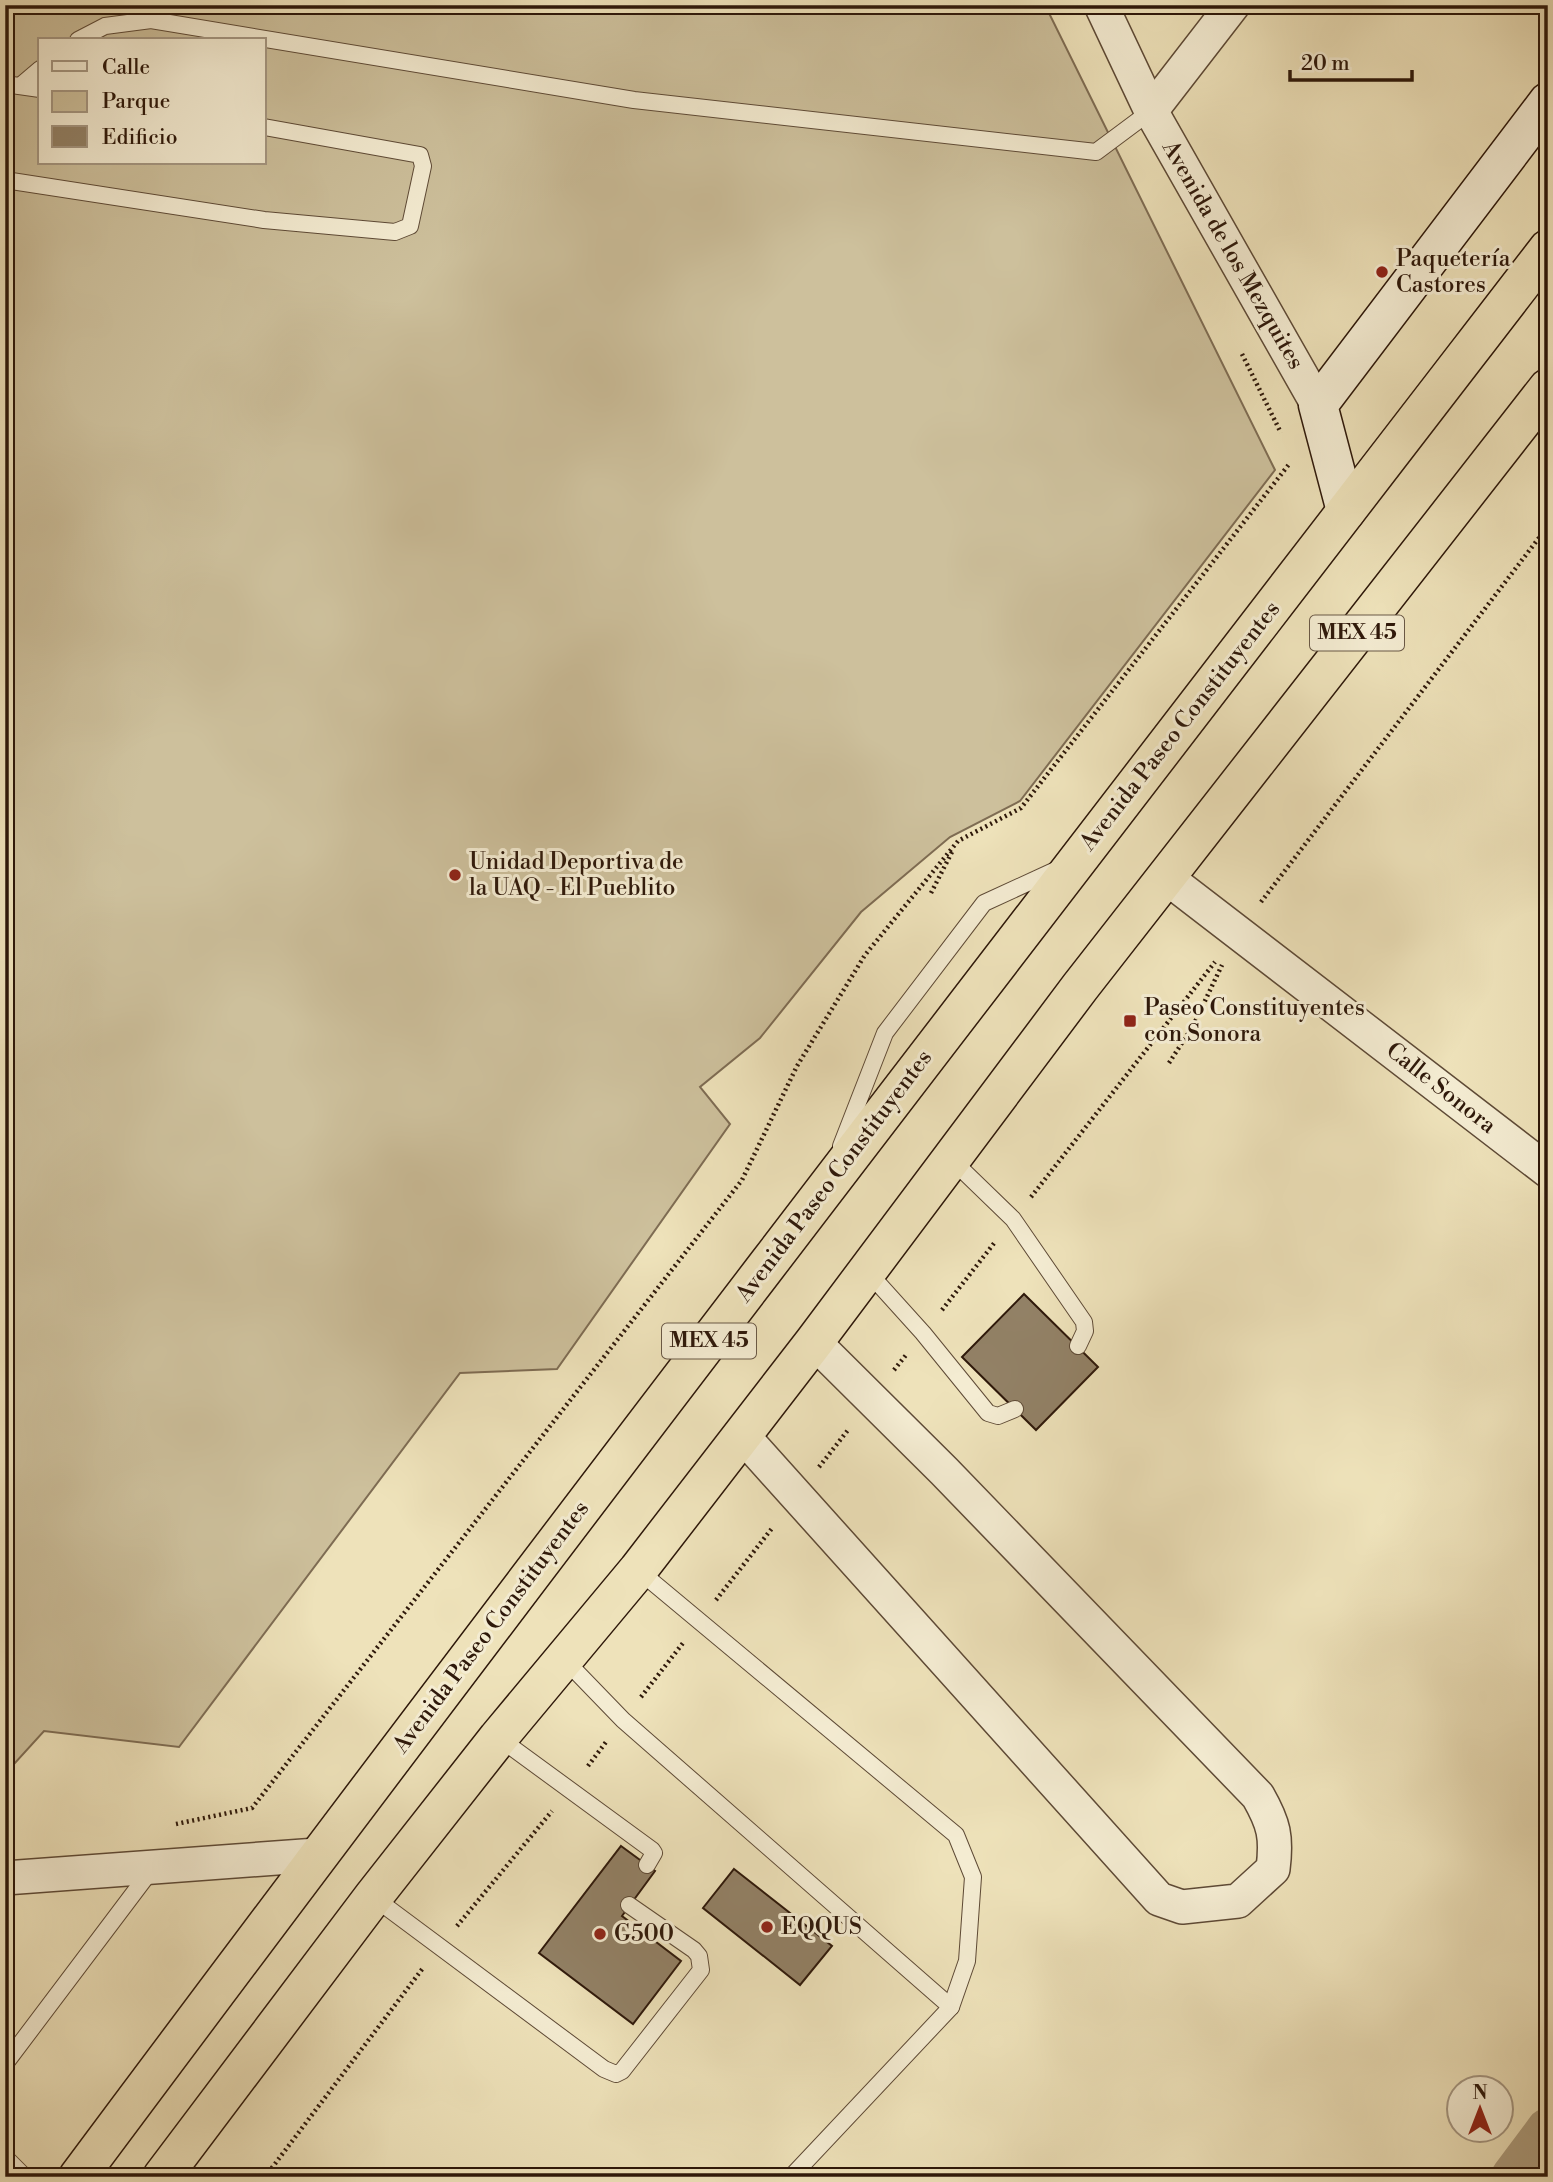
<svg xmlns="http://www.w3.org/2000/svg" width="1553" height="2182" font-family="'Libre Bodoni',serif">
<rect width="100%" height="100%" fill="#eee2ba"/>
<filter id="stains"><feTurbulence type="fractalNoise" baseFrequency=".00286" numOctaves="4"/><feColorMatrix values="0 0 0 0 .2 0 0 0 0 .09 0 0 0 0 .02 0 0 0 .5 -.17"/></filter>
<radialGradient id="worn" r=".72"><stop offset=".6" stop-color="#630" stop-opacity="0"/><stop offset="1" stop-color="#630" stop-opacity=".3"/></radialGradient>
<path fill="#cdc09c" stroke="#7e6c53" stroke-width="2" fill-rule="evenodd" d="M5 5H1045L1275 470 1020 801 950 837 861 912 760 1038 700 1087 730 1124 557 1369 460 1373 179 1747 44 1731 5 1774ZM40 40H264V163H40Z"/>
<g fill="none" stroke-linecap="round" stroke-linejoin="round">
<polyline stroke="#ad9d7e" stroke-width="44" points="1513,2177 1548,2130"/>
</g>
<g fill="#928166" stroke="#2e180a" stroke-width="2">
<polygon points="1024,1294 1098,1367 1036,1430 962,1357"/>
<polygon points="621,1846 655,1871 622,1916 681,1961 633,2024 539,1953"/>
<polygon points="734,1869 832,1946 800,1985 703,1908"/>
</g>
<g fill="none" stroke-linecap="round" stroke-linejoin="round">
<defs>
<g id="lane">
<polyline points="78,40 105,26 151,20 634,100 1096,152 1151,111"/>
<polyline points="5,84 40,89"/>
<polyline points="20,86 40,69"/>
<polyline points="5,180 264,220 395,232 410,226 423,166 420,155 264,127"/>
<polyline points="841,1146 885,1033 984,903 1058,869"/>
<polyline points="951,1159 1013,1219 1084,1322 1085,1331 1078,1346"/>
<polyline points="867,1271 923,1333 988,1413 998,1416 1015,1409"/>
<polyline points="638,1570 956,1835 973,1877 967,1961 951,2007 791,2177"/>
<polyline points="564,1659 623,1720 951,2007"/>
<polyline points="499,1738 652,1850 654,1853 647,1865"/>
<polyline points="373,1897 604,2069 616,2074 622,2071 701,1970 699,1956 694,1950 629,1905"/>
<polyline points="5,2064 152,1869"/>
<polyline points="5,2157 25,2177"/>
</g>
<g id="street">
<polyline points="1101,5 1151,111 1318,405"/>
<polyline points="1151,111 1233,5"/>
<polyline points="1167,878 1548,1171"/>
<path d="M742 1435 1159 1899 1182 1907 1238 1901 1273 1869C1277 1837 1274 1824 1258 1796L944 1471 814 1342"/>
<polyline points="5,1878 317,1855"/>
</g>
<polyline id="secondary" points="1346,511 1318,405 1548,102"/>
<g id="highway">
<path d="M78 2177C561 1529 1055 889 1548 249"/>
<polyline points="162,2177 373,1897 498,1738 638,1570 814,1342 1080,987 1548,388"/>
</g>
</defs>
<use href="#lane" stroke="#5e4a36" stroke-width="18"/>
<use href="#street" stroke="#5e4a36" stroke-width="36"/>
<use href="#secondary" stroke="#2e180a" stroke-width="41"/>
<use href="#highway" stroke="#2e180a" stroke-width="41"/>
<g stroke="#2e180a" stroke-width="4.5" stroke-dasharray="2 3.5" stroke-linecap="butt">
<polyline points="1242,354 1281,433"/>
<polyline points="931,893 953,850"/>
<polyline points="1261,902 1548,526"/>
<polyline points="1169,1063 1193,1026 1222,965"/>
<polyline points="1031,1197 1215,962"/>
<polyline points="942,1310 995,1242"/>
<polyline points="894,1370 906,1355"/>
<polyline points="819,1467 848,1430"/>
<polyline points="716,1600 773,1527"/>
<polyline points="641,1697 683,1643"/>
<polyline points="588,1766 606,1742"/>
<polyline points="176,1824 252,1808 742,1180 797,1066 865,955 958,841 1021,808 1290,463"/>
<polyline points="457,1926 552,1811"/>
<polyline points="265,2177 423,1968"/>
</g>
<use href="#lane" stroke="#f4ecd2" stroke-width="16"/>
<use href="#street" stroke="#f4ecd2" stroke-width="33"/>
<use href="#secondary" stroke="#f4ecd2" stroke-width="38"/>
<use href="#highway" stroke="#eee2ba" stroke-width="38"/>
</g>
<g fill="#8f2418" stroke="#f4ecd2" stroke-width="2.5">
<circle cx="1382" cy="272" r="7"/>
<circle cx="455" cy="875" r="7"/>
<rect x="1123" y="1014" width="14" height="14" rx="3.5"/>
<circle cx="767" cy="1927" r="7"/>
<circle cx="600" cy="1934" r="7"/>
</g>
<g text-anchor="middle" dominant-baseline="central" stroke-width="6" stroke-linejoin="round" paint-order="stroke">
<g fill="#f4ecd2" stroke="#695846" stroke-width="2">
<rect x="1310" y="615.5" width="94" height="35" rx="5"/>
<rect x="662" y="1323.5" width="94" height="35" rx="5"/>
</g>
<g font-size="21" font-weight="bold" fill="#2e180a">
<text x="1357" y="633">MEX 45</text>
<text x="709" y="1341">MEX 45</text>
</g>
<g font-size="23" fill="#2e180a" stroke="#f4ecd2">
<text transform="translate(1233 255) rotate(60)">Avenida de los Mezquites</text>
<text transform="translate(1180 726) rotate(-52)">Avenida Paseo Constituyentes</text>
<text transform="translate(1441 1088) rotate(38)">Calle Sonora</text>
<text transform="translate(834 1176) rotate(-53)">Avenida Paseo Constituyentes</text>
<text transform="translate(491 1627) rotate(-53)">Avenida Paseo Constituyentes</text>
</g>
<g font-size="23" fill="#2e180a" stroke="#f4ecd2" text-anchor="start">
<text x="1396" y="259">Paquetería<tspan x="1396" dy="26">Castores</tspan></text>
<text x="469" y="862">Unidad Deportiva de<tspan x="469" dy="26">la UAQ - El Pueblito</tspan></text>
<text x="1144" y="1008">Paseo Constituyentes<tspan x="1144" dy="26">con Sonora</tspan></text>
<text x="781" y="1927">EQQUS</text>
<text x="614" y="1934">G500</text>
</g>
</g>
<rect width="1553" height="2182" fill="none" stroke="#eee2ba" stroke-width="28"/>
<rect x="7" y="7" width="1539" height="2168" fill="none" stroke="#2e180a" stroke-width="3.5"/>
<rect x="14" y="14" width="1525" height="2154" fill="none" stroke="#2e180a" stroke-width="2"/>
<rect x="38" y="38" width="228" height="126" fill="#f4ecd2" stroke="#a59782" stroke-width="2"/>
<rect x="52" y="61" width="35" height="10" fill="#f4ecd2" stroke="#a59782" stroke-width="2"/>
<text x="102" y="74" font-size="21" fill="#2e180a">Calle</text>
<rect x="52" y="91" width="35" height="21" fill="#cdc09c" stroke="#a59782" stroke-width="2"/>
<text x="102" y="108" font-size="21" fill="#2e180a">Parque</text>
<rect x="52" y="126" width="35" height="21" fill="#928166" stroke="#a59782" stroke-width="2"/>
<text x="102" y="144" font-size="21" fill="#2e180a">Edificio</text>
<g transform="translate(1480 2109)"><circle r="33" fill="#f4ecd2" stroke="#a59782" stroke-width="2"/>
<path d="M0-5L12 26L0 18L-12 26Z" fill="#8f2418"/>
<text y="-10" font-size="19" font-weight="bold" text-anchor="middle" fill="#2e180a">N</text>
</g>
<path d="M1290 70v10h122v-10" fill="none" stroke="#2e180a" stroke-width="3.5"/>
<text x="1301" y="70" font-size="21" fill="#2e180a" stroke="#f4ecd2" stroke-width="5" paint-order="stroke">20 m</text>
<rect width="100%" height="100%" filter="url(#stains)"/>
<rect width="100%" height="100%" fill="url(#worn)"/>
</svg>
